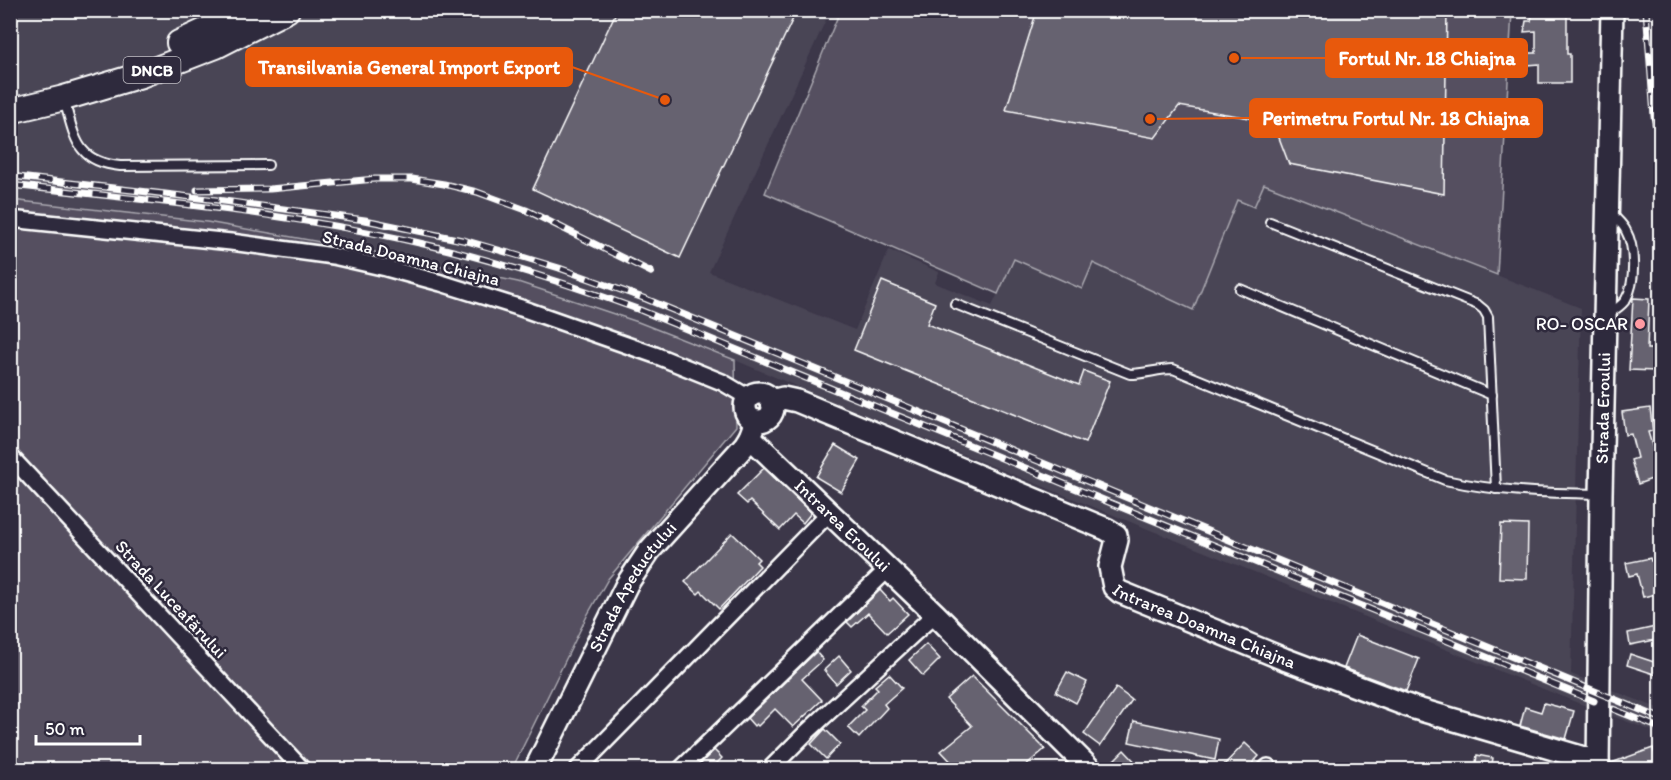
<svg xmlns="http://www.w3.org/2000/svg" width="1671" height="780" font-family="Itim,sans-serif">
<rect width="100%" height="100%" fill="#3c3749"/>
<filter id="ink" filterUnits="userSpaceOnUse"><feTurbulence type="fractalNoise" baseFrequency=".0167" numOctaves="2"/><feDisplacementMap in="SourceGraphic" scale="12" xChannelSelector="R" yChannelSelector="G"/><feConvolveMatrix kernelMatrix="1 2 1 2 8 2 1 2 1" color-interpolation-filters="sRGB"/></filter>
<g filter="url(#ink)">
<polygon fill="#494455" points="11,11 830,11 709,272 855,330 889,250 939,272 935,283 992,306 1014,259 1081,289 1093,263 1193,310 1237,200 1263,184 1581,308 1571,674 1660,709 1660,734 1573,701 819,396 735,360 638,322 519,282 365,250 207,222 11,200"/>
<g fill="#555060" stroke="#aaa8b0" stroke-width="1.5">
<polygon points="840,11 1512,11 1497,275 1264,184 1254,207 1237,200 1193,310 1093,263 1082,289 1014,259 998,294 765,193"/>
<polygon points="11,200 207,222 365,250 518,282 638,322 735,360 736,426 608,579 588,614 512,769 11,770"/>
</g>
<g fill="#666270" stroke="#fff" stroke-width="1.5">
<polygon points="617,10 797,10 680,258 533,189"/>
<polygon points="1037,10 1447,10 1444,194 1289,164 1273,122 1179,106 1155,138 1006,110"/>
<polygon points="1533,10 1567,10 1567,54 1570,54 1570,83 1539,83 1539,64 1527,65 1529,53 1536,53 1536,31 1524,32 1526,21 1531,21"/>
<polygon points="882,281 935,303 927,324 1079,385 1084,371 1110,381 1085,443 854,350"/>
<polygon points="1633,298 1649,299 1647,349 1657,349 1656,371 1629,370"/>
<polygon points="1650,408 1653,431 1648,432 1660,471 1660,476 1638,484 1631,460 1637,458 1631,434 1625,435 1622,412"/>
<polygon points="835,445 860,460 841,492 816,477"/>
<polygon points="764,468 811,513 803,523 794,515 780,530 750,501 747,504 737,495"/>
<polygon points="1501,524 1528,525 1527,579 1499,578"/>
<polygon points="732,533 759,559 756,562 760,566 719,609 701,591 698,594 685,582"/>
<polygon points="1650,558 1651,561 1660,559 1660,593 1643,597 1637,574 1629,576 1626,563"/>
<polygon points="880,590 890,601 893,598 908,614 887,633 868,613 852,627 847,622"/>
<polygon points="1660,626 1660,639 1630,645 1628,633"/>
<polygon points="1357,635 1419,659 1406,691 1344,668"/>
<polygon points="926,644 940,659 923,676 909,660"/>
<polygon points="816,652 823,660 802,679 822,700 793,727 775,709 758,726 756,724 754,726 747,718"/>
<polygon points="1630,654 1660,664 1660,676 1627,665"/>
<polygon points="839,656 851,670 836,684 824,670"/>
<polygon points="1067,672 1087,682 1076,703 1056,692"/>
<polygon points="889,674 902,688 884,704 887,708 859,738 848,727 865,710 861,706 878,689 875,686"/>
<polygon points="972,676 1045,749 1020,770 959,770 941,751 972,726 946,699"/>
<polygon points="1116,688 1132,700 1100,746 1084,734"/>
<polygon points="1544,703 1574,711 1566,739 1520,726 1525,707 1541,712"/>
<polygon points="1134,721 1219,739 1215,760 1129,742"/>
<polygon points="825,729 840,744 826,759 811,744"/>
<polygon points="1245,743 1259,756 1246,770 1219,770"/>
<polygon points="1653,748 1660,770 1611,770 1611,763"/>
<polygon points="714,750 722,758 710,770 707,770 701,763"/>
<polygon points="1124,750 1143,770 1104,770"/>
<polygon points="1477,755 1493,758 1491,770 1475,770"/>
</g>
<g fill="none" stroke-linecap="round" stroke-linejoin="round">
<defs>
<g id="lane">
<path d="M64 100C75 136 75 162 120 166L268 165"/>
<polyline points="1270,222 1478,305 1484,310 1488,317 1496,489"/>
<polyline points="1240,289 1492,395"/>
<path d="M955 304 1130 374C1145 374 1158 369 1173 369L1445 480C1499 492 1546 493 1601 494"/>
<path d="M1609 314C1615 309 1622 306 1626 299 1636 282 1635 247 1626 231 1623 224 1616 219 1611 213"/>
</g>
<g id="street">
<polyline points="10,219 231,242 333,256 386,268 441,283 521,308 655,355 722,382 749,398"/>
<polyline points="10,456 303,770"/>
<polyline points="577,770 829,513"/>
<polyline points="680,770 888,569"/>
<polyline points="769,770 806,733 935,614"/>
<polyline points="1265,770 1268,767"/>
</g>
<g id="secondary">
<circle cx="759" cy="407" r="14"/>
<path id="s1" d="M771 401 783 398 797 401 1106 529 1116 535 1117 540 1110 567 1114 587 1120 592 1284 659 1414 708 1598 762"/>
<path id="s2" d="M750 437 935 614 1091 770"/>
<path id="s3" d="M535 770 627 584 649 551 745 445 750 437 756 421"/>
<path id="s4" d="M1598 770 1601 494 1612 10"/>
</g>
<g id="primary">
<polyline points="179,43 250,10"/>
<polyline points="10,111 64,98 141,75 216,46 287,10"/>
</g>
</defs>
<use href="#lane" stroke="#fff" stroke-width="12"/>
<use href="#street" stroke="#fff" stroke-width="20"/>
<use href="#secondary" stroke="#fff" stroke-width="26"/>
<use href="#primary" stroke="#fff" stroke-width="28"/>
<use href="#lane" stroke="#2f2a3d" stroke-width="8"/>
<use href="#street" stroke="#2f2a3d" stroke-width="15"/>
<use href="#secondary" stroke="#2f2a3d" stroke-width="21"/>
<use href="#primary" stroke="#2f2a3d" stroke-width="24"/>
<defs>
<g id="rail">
<polyline points="1646,10 1654,116 1660,151"/>
<polyline points="10,176 217,200 365,220 467,241 516,255 559,268 646,299 1660,718"/>
<path d="M10 185C146 200 282 212 415 242 491 259 566 283 640 310L1594 701"/>
<polyline points="197,190 270,189 375,179 412,179 444,184 477,192 526,210 651,272"/>
<polyline points="1613,709 1660,728"/>
</g>
</defs>
<use href="#rail" stroke="#fff" stroke-width="7"/>
<use href="#rail" stroke="#2f2a3d" stroke-width="4.5" stroke-dasharray="14" stroke-linecap="butt"/>
</g>
</g>
<circle fill="#ff9aa2" stroke="#2f2a3d" stroke-width="2" cx="1640" cy="324" r="6"/>
<g text-anchor="middle" dominant-baseline="central" stroke-width="5" stroke-linejoin="round" paint-order="stroke">
<rect fill="#2f2a3d" stroke="#c1bfc5" stroke-width="1.5" x="123.5" y="57" width="57" height="26" rx="4.5"/>
<g font-size="16" font-weight="bold" fill="#fff">
<text x="152" y="70">DNCB</text>
</g>
<g font-size="18" fill="#fff" stroke="#2f2a3d">
<text transform="translate(411 258) rotate(14)">Strada Doamna Chiajna</text>
<text stroke="none"><textPath href="#s4" startOffset="362">Strada Eroului</textPath></text>
<text stroke="none"><textPath href="#s2" startOffset="128">Intrarea Eroului</textPath></text>
<text stroke="none"><textPath href="#s3" startOffset="208">Strada Apeductului</textPath></text>
<text transform="translate(171 599) rotate(47)">Strada Luceafărului</text>
<text stroke="none"><textPath href="#s1" startOffset="525">Intrarea Doamna Chiajna</textPath></text>
</g>
<g font-size="18" fill="#fff" stroke="#2f2a3d" text-anchor="end">
<text x="1628" y="324">RO- OSCAR</text>
</g>
</g>
<path fill="none" stroke="#e8590c" stroke-width="2" d="M1234 58L1326 58M665 100L572 67M1150 119L1250 118"/>
<g fill="#e8590c" stroke="#2f2a3d" stroke-width="2">
<circle cx="1234" cy="58" r="6"/>
<circle cx="665" cy="100" r="6"/>
<circle cx="1150" cy="119" r="6"/>
</g>
<g fill="#e8590c" stroke="#e8590c" stroke-width="2">
<rect x="1326" y="39" width="201" height="38" rx="6"/>
<rect x="246" y="48" width="326" height="38" rx="6"/>
<rect x="1250" y="99" width="292" height="38" rx="6"/>
</g>
<g font-size="20" text-anchor="middle" font-weight="bold" fill="#fff">
<text x="1427" y="65">Fortul Nr. 18 Chiajna</text>
<text x="409" y="74">Transilvania General Import Export</text>
<text x="1396" y="125">Perimetru Fortul Nr. 18 Chiajna</text>
</g>
<rect width="1671" height="780" fill="none" stroke="#2f2a3d" stroke-width="36"/>
<rect x="18" y="18" width="1635" height="744" fill="none" stroke="#fff" stroke-width="2" filter="url(#ink)"/>
<path d="M36 735v9h104v-9" fill="none" stroke="#ffffff" stroke-width="3"/>
<text x="45" y="735" font-size="18" fill="#ffffff" stroke="#2f2a3d" stroke-width="4.5" paint-order="stroke">50 m</text>
</svg>
